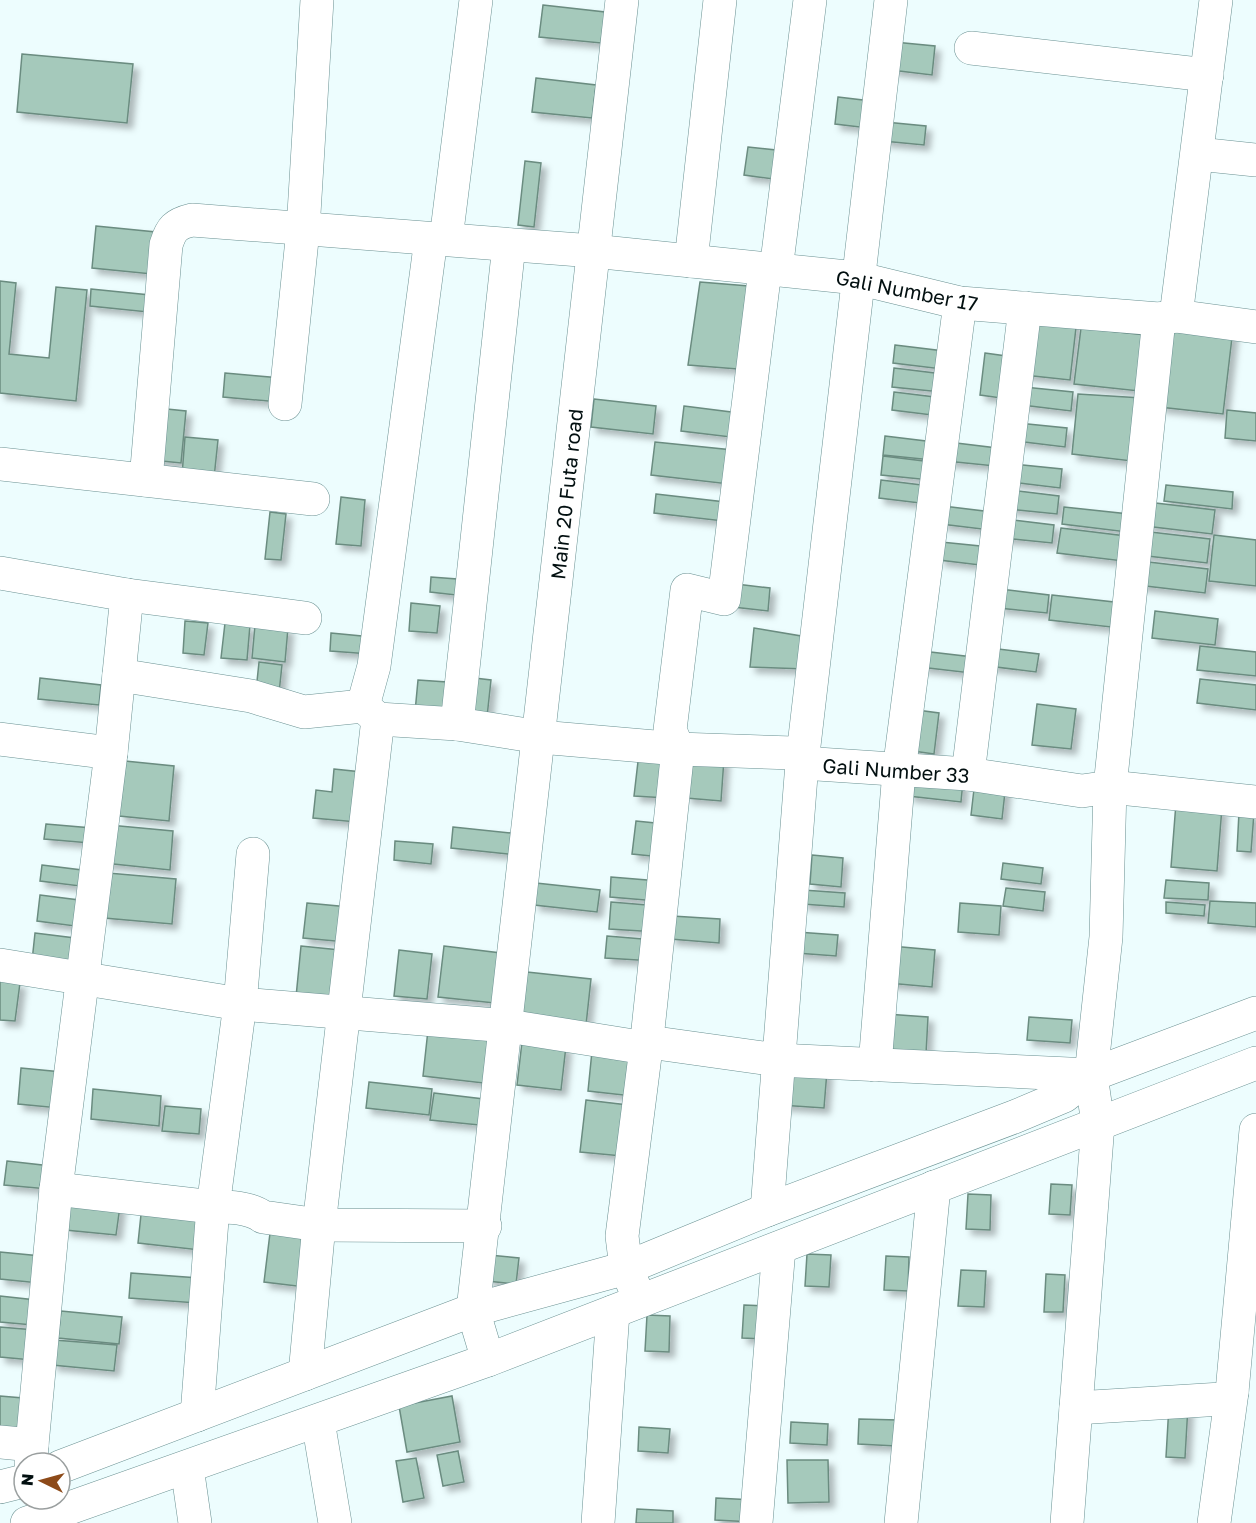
<svg xmlns="http://www.w3.org/2000/svg" width="1256" height="1523" font-family="'Golos Text',sans-serif">
<defs>
<filter id="shadow"><feDropShadow dx="5.5" dy="5.5" stdDeviation="3" flood-color="#0004"/></filter>
</defs>
<rect width="100%" height="100%" fill="#edfdfe"/>
<g fill="#a5c9bb" stroke="#6b8c80" stroke-width="1.5" filter="url(#shadow)">
<polygon points="543,5 605,12 601,43 539,37"/>
<polygon points="894,42 935,46 932,75 891,70"/>
<polygon points="22,54 133,64 127,123 17,112"/>
<polygon points="536,78 596,85 592,118 532,112"/>
<polygon points="838,97 871,101 868,128 835,124"/>
<polygon points="885,122 926,126 924,145 883,141"/>
<polygon points="748,147 776,150 773,179 744,175"/>
<polygon points="525,161 541,163 534,227 518,225"/>
<polygon points="96,226 156,232 152,274 92,268"/>
<polygon points="0,281 16,283 9,354 49,358 56,287 87,290 76,401 0,393"/>
<polygon points="700,282 761,287 750,370 688,365"/>
<polygon points="91,289 150,295 148,312 90,306"/>
<polygon points="1031,314 1077,319 1070,380 1024,375"/>
<polygon points="1169,322 1233,329 1223,414 1159,407"/>
<polygon points="1081,328 1146,335 1139,391 1074,384"/>
<polygon points="895,345 944,351 942,369 893,363"/>
<polygon points="985,353 1006,356 1001,398 980,395"/>
<polygon points="894,368 943,374 941,392 892,387"/>
<polygon points="225,373 281,378 279,402 223,397"/>
<polygon points="1024,387 1073,392 1071,411 1022,405"/>
<polygon points="894,392 943,398 940,416 892,410"/>
<polygon points="1078,394 1142,398 1132,461 1072,454"/>
<polygon points="594,399 656,406 653,434 591,427"/>
<polygon points="684,406 739,413 739,438 681,431"/>
<polygon points="157,408 186,411 181,463 152,460"/>
<polygon points="1227,410 1256,413 1256,441 1225,438"/>
<polygon points="1018,423 1067,428 1065,447 1016,441"/>
<polygon points="885,436 934,442 932,460 883,455"/>
<polygon points="185,437 218,440 214,478 182,475"/>
<polygon points="655,442 733,450 729,484 651,475"/>
<polygon points="948,442 997,448 995,466 946,461"/>
<polygon points="883,456 932,462 930,480 881,475"/>
<polygon points="1013,464 1062,469 1060,488 1011,482"/>
<polygon points="881,480 930,486 928,504 879,498"/>
<polygon points="1166,485 1233,492 1232,509 1164,501"/>
<polygon points="1010,490 1059,496 1057,514 1008,509"/>
<polygon points="656,494 734,503 732,522 654,513"/>
<polygon points="341,497 365,500 361,546 336,544"/>
<polygon points="1147,502 1215,510 1212,534 1145,526"/>
<polygon points="943,506 992,512 990,530 941,524"/>
<polygon points="1064,507 1129,514 1127,532 1062,524"/>
<polygon points="270,512 286,514 281,560 265,559"/>
<polygon points="1005,519 1054,525 1052,543 1003,538"/>
<polygon points="1061,528 1126,536 1123,561 1057,553"/>
<polygon points="1142,531 1210,539 1207,563 1139,555"/>
<polygon points="1214,535 1256,540 1256,586 1209,581"/>
<polygon points="941,542 990,547 988,566 939,560"/>
<polygon points="1140,561 1208,569 1205,593 1137,585"/>
<polygon points="431,577 457,579 456,595 430,592"/>
<polygon points="736,584 770,588 768,611 733,607"/>
<polygon points="1000,589 1049,595 1047,613 998,608"/>
<polygon points="1052,595 1114,602 1111,627 1049,620"/>
<polygon points="411,603 440,606 437,633 409,631"/>
<polygon points="1155,611 1218,619 1215,645 1152,638"/>
<polygon points="185,621 208,623 204,655 183,653"/>
<polygon points="225,623 250,625 247,660 221,658"/>
<polygon points="255,625 288,628 285,662 252,658"/>
<polygon points="754,628 807,637 805,669 750,667"/>
<polygon points="331,633 372,637 370,654 330,651"/>
<polygon points="1200,646 1256,652 1256,676 1197,670"/>
<polygon points="990,648 1039,654 1036,672 988,666"/>
<polygon points="922,651 973,657 971,673 920,667"/>
<polygon points="259,662 282,665 279,693 256,691"/>
<polygon points="466,677 491,680 487,717 462,714"/>
<polygon points="40,678 101,685 99,705 38,699"/>
<polygon points="1200,679 1256,685 1256,710 1197,703"/>
<polygon points="418,680 447,682 444,715 415,712"/>
<polygon points="1037,704 1076,709 1071,749 1032,745"/>
<polygon points="917,710 939,713 934,754 913,751"/>
<polygon points="639,753 667,759 667,798 634,796"/>
<polygon points="689,756 724,759 721,801 686,798"/>
<polygon points="125,761 174,766 169,821 119,816"/>
<polygon points="334,769 362,772 357,822 313,818 316,790 332,792"/>
<polygon points="910,775 963,781 961,802 908,796"/>
<polygon points="975,780 1006,783 1002,819 971,815"/>
<polygon points="1176,803 1222,807 1217,871 1171,867"/>
<polygon points="1239,812 1254,813 1251,852 1237,851"/>
<polygon points="636,821 665,824 661,857 632,854"/>
<polygon points="46,824 92,828 90,843 44,839"/>
<polygon points="109,825 173,831 170,870 104,863"/>
<polygon points="453,827 520,834 518,855 451,848"/>
<polygon points="395,841 433,844 431,864 394,860"/>
<polygon points="812,855 843,858 841,887 810,884"/>
<polygon points="1003,863 1043,868 1041,884 1001,879"/>
<polygon points="42,865 82,870 80,886 40,881"/>
<polygon points="108,873 176,879 172,924 104,918"/>
<polygon points="611,877 659,881 657,901 610,897"/>
<polygon points="1166,880 1209,883 1208,900 1164,898"/>
<polygon points="536,883 600,890 597,912 534,905"/>
<polygon points="1006,888 1045,892 1043,911 1003,906"/>
<polygon points="803,890 845,893 844,907 802,904"/>
<polygon points="40,895 79,900 75,926 37,921"/>
<polygon points="1210,901 1256,903 1256,927 1208,923"/>
<polygon points="611,902 659,906 657,932 609,929"/>
<polygon points="1166,902 1205,905 1204,916 1166,913"/>
<polygon points="307,903 349,907 346,942 303,938"/>
<polygon points="960,903 1001,906 999,935 958,932"/>
<polygon points="672,916 720,919 719,943 670,939"/>
<polygon points="797,932 838,935 836,956 796,953"/>
<polygon points="35,933 75,938 71,966 32,961"/>
<polygon points="607,936 655,940 654,961 605,958"/>
<polygon points="301,946 340,950 335,1001 296,997"/>
<polygon points="444,946 509,954 504,1004 438,997"/>
<polygon points="891,946 935,950 932,987 888,983"/>
<polygon points="399,950 432,954 427,999 394,996"/>
<polygon points="527,972 591,979 586,1025 522,1018"/>
<polygon points="0,981 20,983 15,1021 0,1020"/>
<polygon points="886,1014 928,1017 926,1054 883,1051"/>
<polygon points="1029,1017 1072,1020 1070,1043 1027,1040"/>
<polygon points="428,1030 497,1038 492,1084 423,1076"/>
<polygon points="522,1042 566,1046 561,1090 517,1085"/>
<polygon points="592,1051 636,1056 632,1096 588,1091"/>
<polygon points="784,1067 827,1071 824,1108 780,1105"/>
<polygon points="21,1068 62,1072 59,1108 18,1104"/>
<polygon points="369,1082 432,1089 429,1115 366,1108"/>
<polygon points="93,1089 161,1096 159,1126 91,1119"/>
<polygon points="434,1093 492,1100 489,1126 430,1120"/>
<polygon points="586,1100 628,1105 622,1156 580,1152"/>
<polygon points="165,1106 201,1109 199,1134 162,1131"/>
<polygon points="7,1161 51,1166 48,1189 4,1185"/>
<polygon points="1051,1184 1072,1185 1070,1215 1049,1214"/>
<polygon points="71,1193 121,1199 116,1235 65,1230"/>
<polygon points="968,1194 991,1195 990,1230 966,1229"/>
<polygon points="142,1205 205,1212 200,1250 138,1243"/>
<polygon points="271,1225 312,1230 305,1287 264,1282"/>
<polygon points="0,1252 41,1256 39,1283 0,1279"/>
<polygon points="807,1254 831,1255 829,1287 805,1286"/>
<polygon points="489,1255 519,1258 516,1284 487,1281"/>
<polygon points="886,1256 909,1257 908,1291 884,1290"/>
<polygon points="961,1270 986,1271 984,1307 958,1306"/>
<polygon points="131,1273 199,1278 197,1303 129,1298"/>
<polygon points="1046,1274 1065,1275 1063,1312 1044,1312"/>
<polygon points="0,1296 36,1300 33,1325 0,1322"/>
<polygon points="744,1305 767,1306 765,1339 742,1338"/>
<polygon points="61,1311 122,1317 119,1344 58,1338"/>
<polygon points="647,1315 670,1316 669,1352 645,1351"/>
<polygon points="0,1327 35,1330 32,1360 0,1357"/>
<polygon points="54,1340 117,1345 114,1371 52,1365"/>
<polygon points="0,1396 23,1398 19,1442 0,1440"/>
<polygon points="452,1396 460,1442 407,1452 399,1406"/>
<polygon points="1169,1405 1188,1406 1185,1458 1166,1457"/>
<polygon points="859,1419 898,1420 896,1446 858,1444"/>
<polygon points="791,1422 828,1424 827,1445 790,1443"/>
<polygon points="639,1427 670,1429 668,1453 638,1451"/>
<polygon points="458,1451 464,1482 443,1486 437,1455"/>
<polygon points="416,1458 424,1498 403,1502 396,1461"/>
<polygon points="787,1460 828,1460 829,1502 788,1503"/>
<polygon points="716,1498 754,1500 753,1522 715,1520"/>
<polygon points="637,1509 673,1511 673,1523 636,1523"/>
</g>
<g fill="none" stroke-linecap="round" stroke-linejoin="round">
<defs>
<g id="minor">
<polyline points="971,48 1207,75"/>
<polyline points="1198,154 1256,160"/>
<polyline points="446,239 476,0"/>
<polyline points="691,261 720,0"/>
<polyline points="776,270 810,0"/>
<polyline points="1176,316 1216,0"/>
<polyline points="285,404 303,230 317,0"/>
<polyline points="0,464 313,499"/>
<path d="M146 480 166 245C171 229 175 224 192 220L593 251 857 278 960 303 1159 319 1176 316 1256 327"/>
<polyline points="0,573 127,595 111,753 56,1189 32,1445"/>
<polyline points="127,595 305,618"/>
<polyline points="119,675 251,696 304,712 363,706 378,719 457,724 540,737 678,749 793,753 802,763 968,774 1082,791 1110,787 1256,802"/>
<polyline points="363,706 374,666 431,239"/>
<polyline points="457,724 509,245"/>
<polyline points="0,739 111,753"/>
<polyline points="968,774 1025,308"/>
<polyline points="0,965 240,1004 508,1026 646,1048 656,1043 778,1060 1091,1075"/>
<polyline points="875,1065 899,771 960,303"/>
<path d="M56 1189 213 1207C230 1207 249 1207 263 1217L319 1225 485 1226"/>
<polyline points="767,1210 802,763 891,0"/>
<polyline points="634,1286 626,1268 622,1236 646,1048 678,749 670,730 687,590 724,599 765,270"/>
<polyline points="488,1360 473,1310 622,0"/>
<polyline points="305,1374 319,1225 378,719"/>
<polyline points="1076,1408 1222,1399 1232,1392 1256,1130"/>
<polyline points="197,1415 213,1207 240,1004 253,854"/>
<polyline points="318,1421 335,1523"/>
<polyline points="0,1442 32,1445 31,1463"/>
<polyline points="60,1467 473,1310 626,1268 767,1210 1014,1117 1064,1096 1091,1075 1256,1013"/>
<polyline points="187,1467 195,1523"/>
<polyline points="0,1487 24,1481"/>
<polyline points="27,1523 488,1360 1256,1063"/>
<polyline points="598,1523 613,1312"/>
<polyline points="756,1523 779,1248"/>
<polyline points="901,1523 934,1187"/>
<polyline points="1067,1523 1098,1124 1091,1075 1106,937 1110,787 1159,319"/>
<polyline points="1214,1523 1232,1392"/>
</g>
</defs>
<use href="#minor" stroke="#6a9192" stroke-width="34"/>
<use href="#minor" stroke="#fff" stroke-width="33"/>
</g>
<g text-anchor="middle" dominant-baseline="central" stroke-width="5" stroke-linejoin="round" paint-order="stroke">
<g font-size="20" fill="#020f10" stroke="#fff">
<text transform="translate(907 290) rotate(11)">Gali Number 17</text>
<text transform="translate(566 494) rotate(-84)">Main 20 Futa road</text>
<text transform="translate(896 770) rotate(4)">Gali Number 33</text>
</g>
</g>
<g transform="translate(42 1481) rotate(275)"><circle r="28" fill="#ffffff" stroke="#9a9f9f" stroke-width="1.5"/>
<path d="M0-4.5L10 22L0 15L-10 22Z" fill="#8d4a19"/>
<text y="-9" font-size="16" font-weight="bold" text-anchor="middle" fill="#020f10">N</text>
</g>
</svg>
